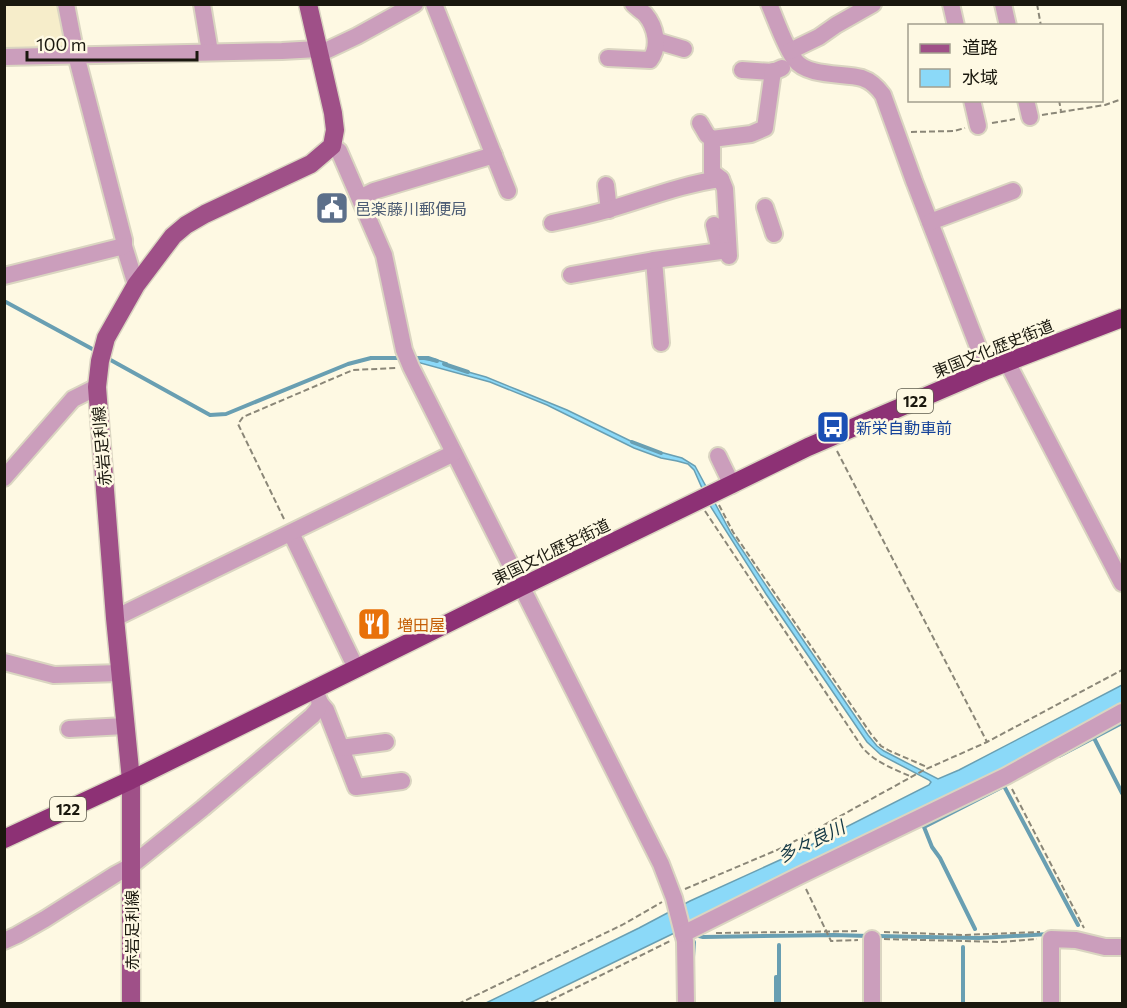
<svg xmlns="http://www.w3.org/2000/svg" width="1127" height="1008" font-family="Commissioner,'Noto Sans JP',sans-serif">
<rect width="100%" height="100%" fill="#fef9e3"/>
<polygon fill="#f6edca" points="4,5 60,5 70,50 5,52"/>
<polygon fill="#8bd9f8" stroke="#699fb2" stroke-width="1.5" points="412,357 433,361 434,359 447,363 447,366 486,377 518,390 567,410 645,448 682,458 695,466 731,533 771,593 868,735 877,746 884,751 938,779 959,770 1122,685 1122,706 1077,731 695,923 530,1003 486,1003 639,928 690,901 793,854 929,785 931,782 929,780 881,755 867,742 766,594 709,504 694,470 688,464 677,461 661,458 634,448 547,405 490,382 413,361"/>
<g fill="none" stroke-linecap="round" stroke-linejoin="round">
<g stroke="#699fb2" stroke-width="4">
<polyline points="4,301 96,351"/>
<polyline points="107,358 210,415 226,414 348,364 371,358 401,358"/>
<polyline points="412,358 428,358 437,361"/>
<polyline points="444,364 468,372"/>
<polyline points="632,442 661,453"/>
<polyline points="1094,738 1122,793"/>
<polyline points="1059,756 1122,723"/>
<polyline points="975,929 940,858 932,847 924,827 1004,786 1078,925"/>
<polyline points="699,936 703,937 834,935 869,936"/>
<polyline points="876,936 979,938 1049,934"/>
<polyline points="779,945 779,1004"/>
<polyline points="693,957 694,942"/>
<polyline points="776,1004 776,977 779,977"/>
<polyline points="963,1004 963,947"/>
</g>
<defs>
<g id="minor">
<polyline points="66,4 76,55 124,240 124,246 136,285"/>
<polyline points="202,4 210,52"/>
<polyline points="434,4 508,191"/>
<path d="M769 4C776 20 785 47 795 60 807 77 844 73 862 78 871 81 878 88 883 95L914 181 987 370"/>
<polyline points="951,4 956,26"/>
<polyline points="1003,4 1008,26"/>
<polyline points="657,41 684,49"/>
<polyline points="790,51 819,37 836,25 873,4"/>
<polyline points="319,54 357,36 415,4"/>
<polyline points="4,57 282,51 318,49"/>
<path d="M608 58 650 60C660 47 656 27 645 14 641 11 637 8 633 4"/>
<polyline points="742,70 773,72 782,68"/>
<polyline points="972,100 978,126"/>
<polyline points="1026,100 1030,117"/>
<polyline points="700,123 707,135 712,139"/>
<polyline points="332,146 339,151 384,255 404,350 411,367 661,864 674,898 685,941 686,1004"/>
<polyline points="606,185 609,210"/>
<polyline points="360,198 374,191 494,155"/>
<polyline points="765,207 774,234"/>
<polyline points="930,222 1013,191"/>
<path d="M552 223C571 219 589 215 607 210 646 199 682 184 721 179"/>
<polyline points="714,225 720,251"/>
<polyline points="729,256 725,189 721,179 712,172 712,139 751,134 765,128 773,71"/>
<polyline points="654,260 661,343"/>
<polyline points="571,275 654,260 728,250"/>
<polyline points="4,276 124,246"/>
<polyline points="1007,362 1122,583"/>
<polyline points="718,456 732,485"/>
<polyline points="4,478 73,399 97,387"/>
<polyline points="291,533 356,668"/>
<polyline points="115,618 454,453"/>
<polyline points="4,662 54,675 120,673"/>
<polyline points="320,703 326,710 356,787 402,781"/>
<polyline points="69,729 125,726"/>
<polyline points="341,748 386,742"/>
<polyline points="683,934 799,876 1006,776 1122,712"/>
<polyline points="872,939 872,1004"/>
<polyline points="4,941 17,935 45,919 116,874 131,866 203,808 312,716 318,709 320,703 315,689"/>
<polyline points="1051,1004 1051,939 1076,940 1105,947 1122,947"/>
</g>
<polyline id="major" points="131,1004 131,780 115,618 97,387 100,361 106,338 136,285 173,236 186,225 205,214 311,164 332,146 335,130 333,113 308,4"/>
<polyline id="highway" points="4,839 131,780 521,587 808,447 987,370 1122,318"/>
</defs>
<use href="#minor" stroke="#dad5c1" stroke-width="20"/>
<use href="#major" stroke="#dad5c1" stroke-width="21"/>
<use href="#highway" stroke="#dad5c1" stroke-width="21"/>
<g stroke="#8b8778" stroke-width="2" stroke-dasharray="6 3" stroke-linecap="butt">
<polyline points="1037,4 1041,26"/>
<polyline points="1059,100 1061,111"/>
<polyline points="1042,115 1105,105 1122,99"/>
<polyline points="992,123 1015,119"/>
<polyline points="911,132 954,131 965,128"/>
<polyline points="837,451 987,742"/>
<polyline points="719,505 733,532 871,734 881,746 890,751 927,767"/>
<path d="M705 511 862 747C874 762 894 769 912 777"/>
<polyline points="284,519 238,424 243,417 353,370 397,368"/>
<polyline points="1012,789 1084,928"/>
<polyline points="685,889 784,847 924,770 987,742 1122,670"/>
<polyline points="806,889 831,941 858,940"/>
<polyline points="884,932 964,935 1040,932"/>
<polyline points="716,933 860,931"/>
<polyline points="884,939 1001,942 1037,939"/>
<polyline points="458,1004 622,925 662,902"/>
<polyline points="543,1004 670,941"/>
</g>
<use href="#minor" stroke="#cb9ebc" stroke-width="16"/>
<use href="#major" stroke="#9f5088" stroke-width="18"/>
<use href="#highway" stroke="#8d3175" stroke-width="18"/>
</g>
<defs>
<symbol id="civic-square" viewBox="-11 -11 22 22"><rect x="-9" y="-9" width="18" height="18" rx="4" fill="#5c6f8a" stroke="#fef9e3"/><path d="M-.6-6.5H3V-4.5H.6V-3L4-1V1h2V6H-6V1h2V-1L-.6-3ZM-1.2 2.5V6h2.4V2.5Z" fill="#fff"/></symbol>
<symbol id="bus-square" viewBox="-11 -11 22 22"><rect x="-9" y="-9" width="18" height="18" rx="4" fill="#1a4fb4" stroke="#fef9e3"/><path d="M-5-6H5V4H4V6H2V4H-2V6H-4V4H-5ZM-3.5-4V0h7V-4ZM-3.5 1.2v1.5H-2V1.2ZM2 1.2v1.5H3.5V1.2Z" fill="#fff"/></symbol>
<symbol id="restaurant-square" viewBox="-11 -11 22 22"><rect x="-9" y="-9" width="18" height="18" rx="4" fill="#e8710a" stroke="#fef9e3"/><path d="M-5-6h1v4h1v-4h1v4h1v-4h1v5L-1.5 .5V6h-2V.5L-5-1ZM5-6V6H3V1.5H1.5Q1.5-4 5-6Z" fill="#fff"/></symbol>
</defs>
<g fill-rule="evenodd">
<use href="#civic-square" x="313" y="189" width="38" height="38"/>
<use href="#bus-square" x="814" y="408" width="38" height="38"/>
<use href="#restaurant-square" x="355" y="605" width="38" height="38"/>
</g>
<g text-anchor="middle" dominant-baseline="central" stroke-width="5" stroke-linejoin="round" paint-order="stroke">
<g fill="#fef9e3" stroke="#5e5c4e" stroke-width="1.5">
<rect x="897" y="389" width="36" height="24" rx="4.5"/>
<rect x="50" y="797" width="36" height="24" rx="4.5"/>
</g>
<g font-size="15" font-weight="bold" fill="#1a180e">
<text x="915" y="401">122</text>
<text x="68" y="809">122</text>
</g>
<g font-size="16" fill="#4e5e75" stroke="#fef9e3" text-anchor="start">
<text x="355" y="208">邑楽藤川郵便局</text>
</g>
<g font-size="16" fill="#1a180e" stroke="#fef9e3">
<text transform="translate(993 348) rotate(-22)">東国文化歴史街道</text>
<text transform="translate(101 446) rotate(-95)">赤岩足利線</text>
<text transform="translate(551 551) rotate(-26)">東国文化歴史街道</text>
<text transform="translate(131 930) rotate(-90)">赤岩足利線</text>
</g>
<g font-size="16" fill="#164399" stroke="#fef9e3" text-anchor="start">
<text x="856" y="427">新栄自動車前</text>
</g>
<g font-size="16" fill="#c56008" stroke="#fef9e3" text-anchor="start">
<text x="397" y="624">増田屋</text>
</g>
<g font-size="18" font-style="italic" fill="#143845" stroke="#fef9e3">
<text transform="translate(811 841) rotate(-26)">多々良川</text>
</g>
</g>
<rect width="1127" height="1008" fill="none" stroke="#1a180e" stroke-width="12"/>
<rect x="908" y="24" width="195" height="78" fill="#fef9e3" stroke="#a39f8e" stroke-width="1.5"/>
<rect x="920" y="44" width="30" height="9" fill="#9f5088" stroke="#a39f8e" stroke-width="1.5"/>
<text x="962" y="54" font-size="18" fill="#1a180e">道路</text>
<rect x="920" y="69" width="30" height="18" fill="#8bd9f8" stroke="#a39f8e" stroke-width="1.5"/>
<text x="962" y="84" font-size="18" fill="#1a180e">水域</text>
<path d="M27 51v9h170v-9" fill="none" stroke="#1a180e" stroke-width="3"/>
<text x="36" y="51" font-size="18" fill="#1a180e" stroke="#fef9e3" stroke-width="4.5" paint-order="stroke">100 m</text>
</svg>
